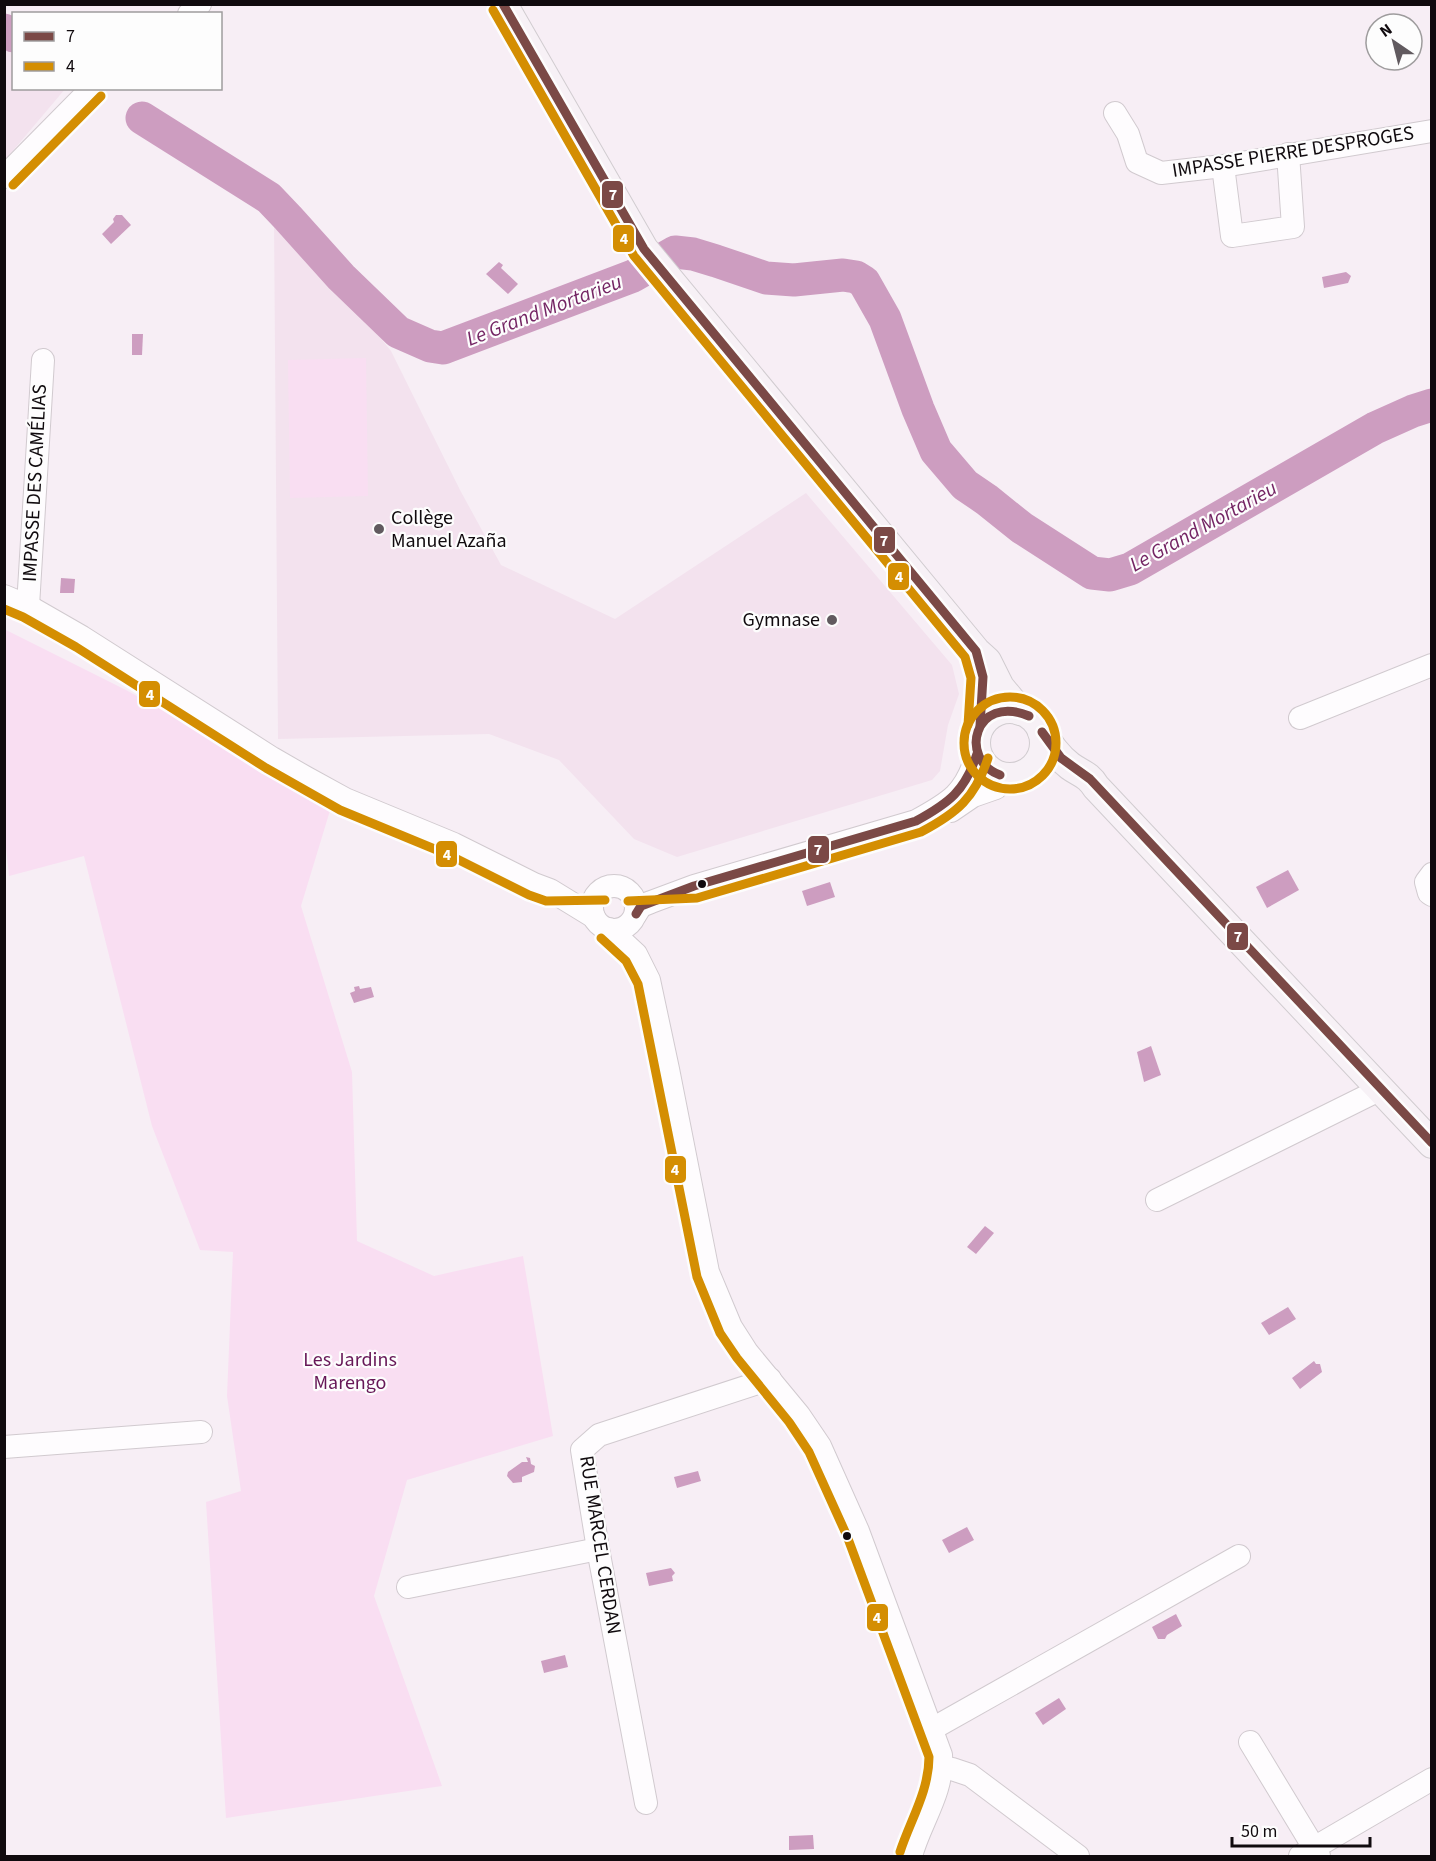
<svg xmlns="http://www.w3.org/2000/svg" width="1436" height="1861" font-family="'Source Sans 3',sans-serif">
<rect width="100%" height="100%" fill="#f7eef5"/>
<g fill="#f3e2ee">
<polygon points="5,44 13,50 14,88 65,89 5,160"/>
<polygon points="274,220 342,290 391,351 460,490 501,565 615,619 806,493 952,665 959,694 948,725 940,771 932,780 677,857 634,839 559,760 489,734 278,739"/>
</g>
<g fill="#f9def2">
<polygon points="366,358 368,496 290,498 288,360"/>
<polygon points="4,629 126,690 332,804 301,906 352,1072 357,1241 434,1276 523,1256 553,1436 407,1480 374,1596 442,1786 226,1818 206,1502 241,1491 227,1396 233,1252 200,1250 152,1126 84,856 9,876 4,829"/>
</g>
<g fill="#cd9dc0">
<polygon points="116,215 122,215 131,225 111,244 102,234 114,222 113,219"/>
<polygon points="499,262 503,265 501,268 518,284 508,294 486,274"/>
<polygon points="1346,272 1351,276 1348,283 1324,288 1322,277"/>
<polygon points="132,334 143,334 142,355 132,355"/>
<polygon points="61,578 75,579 74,593 60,593"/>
<polygon points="1288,870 1299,890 1267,908 1256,887"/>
<polygon points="830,882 835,897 807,906 802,891"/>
<polygon points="359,986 360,989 371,987 374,997 354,1003 350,993 355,991 354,987"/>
<polygon points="1151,1046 1161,1075 1144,1082 1137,1052"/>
<polygon points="985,1226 994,1233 976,1254 967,1247"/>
<polygon points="1288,1307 1296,1319 1269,1335 1261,1323"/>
<polygon points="1314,1361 1316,1364 1320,1364 1322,1372 1300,1389 1292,1378"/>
<polygon points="526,1457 530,1458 531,1464 535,1466 534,1472 522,1477 522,1482 513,1483 507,1476 508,1472 522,1462 528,1462"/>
<polygon points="698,1471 701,1481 677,1488 674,1477"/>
<polygon points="967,1527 974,1540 949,1553 942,1540"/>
<polygon points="671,1568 675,1573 672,1576 673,1581 649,1586 646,1573"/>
<polygon points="1176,1614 1182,1626 1167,1635 1165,1639 1158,1639 1152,1627"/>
<polygon points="565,1655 568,1667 544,1673 541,1661"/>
<polygon points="1059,1698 1066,1709 1043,1725 1035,1713"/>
<polygon points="813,1835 814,1849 789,1850 789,1836"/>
</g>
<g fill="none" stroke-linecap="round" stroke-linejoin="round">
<g stroke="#cd9dc0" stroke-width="33">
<polyline points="4,30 14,36"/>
<polyline points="142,118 269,198 288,218 341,277 398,332 430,346 443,348 633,276 675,252 693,254 716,261 766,278 794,280 843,275 856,277 864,282 885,319 918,409 936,451 965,485 987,500 1022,528 1092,573 1110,575 1130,569 1375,428 1413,411 1432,405"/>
</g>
<defs>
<g id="minor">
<polyline points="189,14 200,4"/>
<polyline points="1115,113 1128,134 1137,162 1161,173 1223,166 1432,131"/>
<polyline points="1223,166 1232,236 1293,227 1288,154"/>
<polyline points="4,177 92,88"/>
<polyline points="4,596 28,606 82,637 272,758 305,777 345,799 454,844 534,884 550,890 594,917"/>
<polyline points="28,606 43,360"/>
<polyline points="1300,718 1432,665"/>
<polyline points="951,811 973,796 996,788 1003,777"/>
<polyline points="1432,874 1426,882 1429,893 1432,895"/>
<circle cx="614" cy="908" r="22"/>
<path d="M636 914 641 906 651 902 694 886 916 821C951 802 966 793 977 754"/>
<path d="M609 929 636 954 649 980 668 1069 708 1272 731 1327 747 1352 799 1415 820 1446 858 1531 941 1755C944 1792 920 1822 911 1856"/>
<polyline points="1157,1200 1381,1089"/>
<polyline points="4,1447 201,1432"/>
<polyline points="408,1587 598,1549"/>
<polyline points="932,1729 1239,1556"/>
<polyline points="1250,1742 1319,1856"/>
<polyline points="942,1768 952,1769 970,1775 1078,1856"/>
<polyline points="646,1803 598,1549 582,1450 599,1435 770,1379"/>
<polyline points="1300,1856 1432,1779"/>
</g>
<g id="major">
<polyline points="503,4 644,249 976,651 987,661 1000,687 1020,711"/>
<circle cx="1010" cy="743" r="34"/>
<path d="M1042 732C1050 745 1057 756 1070 766 1081 774 1088 774 1096 787L1432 1144"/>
</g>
</defs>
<use href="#minor" stroke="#d1cacf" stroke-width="24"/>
<use href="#major" stroke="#d1ccd0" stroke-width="30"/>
<use href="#minor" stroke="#fefcfe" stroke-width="22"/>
<use href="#major" stroke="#f7f1f6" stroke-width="28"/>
<defs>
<g id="bus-1">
<polyline points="503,4 644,249 976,651 983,677 980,726"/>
<polyline points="1042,732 1061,758 1090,779 1432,1143"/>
<path d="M1000 775C958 760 974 693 1029 716"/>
<path d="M636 914 641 906 694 886 916 821C949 803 965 791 977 754"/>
</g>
<g id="bus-2">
<polyline points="493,10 634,256 965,657 971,678 968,725"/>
<polyline points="13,185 101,96"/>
<polyline points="4,609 23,617 76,647 266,768 340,810 449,855 529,895 546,901 605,900"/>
<circle cx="1010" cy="743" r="46"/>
<path d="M628 901 697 898 921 832C957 813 975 798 988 758"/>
<path d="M601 938 626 961 638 984 697 1277 720 1333 737 1358 789 1422 809 1452 847 1536 929 1757C929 1791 910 1821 900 1852"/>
</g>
</defs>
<use href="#bus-1" stroke="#fdfdfd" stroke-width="14"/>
<use href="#bus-2" stroke="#fdfdfd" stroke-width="14"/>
<use href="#bus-1" stroke="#7b4946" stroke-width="9"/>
<use href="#bus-2" stroke="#d48e02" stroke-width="9"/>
</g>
<g fill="#615a5f" stroke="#fdfdfd" stroke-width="2">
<circle cx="379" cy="529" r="6"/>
<circle cx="832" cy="620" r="6"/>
</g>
<g fill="#100a0e" stroke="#fdfdfd" stroke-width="2">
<circle cx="702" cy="884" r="5"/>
<circle cx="847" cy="1536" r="5"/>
</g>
<g text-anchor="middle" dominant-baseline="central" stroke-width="4.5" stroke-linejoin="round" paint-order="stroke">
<g font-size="20" fill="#100a0e" stroke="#fdfdfd">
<text transform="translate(1293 152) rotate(-9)">IMPASSE PIERRE DESPROGES</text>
<text transform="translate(35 483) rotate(-87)">IMPASSE DES CAMÉLIAS</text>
<text transform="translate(600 1545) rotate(81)">RUE MARCEL CERDAN</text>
</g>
<g font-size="20" fill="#100a0e" stroke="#fdfdfd" text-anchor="start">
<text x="391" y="518">Collège<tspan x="391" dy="23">Manuel Azaña</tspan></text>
<text x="820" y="620" text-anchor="end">Gymnase</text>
</g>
<g font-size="20" fill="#661757" stroke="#fdfdfd">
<text x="350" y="1360">Les Jardins<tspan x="350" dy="23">Marengo</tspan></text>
</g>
<g font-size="21" font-style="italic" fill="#742564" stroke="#fdfdfd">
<text transform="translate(544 310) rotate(-21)">Le Grand Mortarieu</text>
<text transform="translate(1203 526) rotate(-29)">Le Grand Mortarieu</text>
</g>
</g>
<g stroke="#fdfdfd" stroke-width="2">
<rect x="601" y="180" width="23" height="29" rx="6" fill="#7b4946"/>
<rect x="612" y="224" width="23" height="29" rx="6" fill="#d48e02"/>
<rect x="873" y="526" width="23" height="28" rx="6" fill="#7b4946"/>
<rect x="887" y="562" width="23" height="29" rx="6" fill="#d48e02"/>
<rect x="138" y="680" width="23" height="28" rx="6" fill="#d48e02"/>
<rect x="807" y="835" width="23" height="29" rx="6" fill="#7b4946"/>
<rect x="435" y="840" width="23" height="28" rx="6" fill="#d48e02"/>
<rect x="1226" y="922" width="23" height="29" rx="6" fill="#7b4946"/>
<rect x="664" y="1155" width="23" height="29" rx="6" fill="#d48e02"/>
<rect x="866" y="1603" width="23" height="29" rx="6" fill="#d48e02"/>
</g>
<g font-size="16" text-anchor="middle" font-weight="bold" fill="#fff">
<text x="613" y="200">7</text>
<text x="624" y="244">4</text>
<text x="884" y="546">7</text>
<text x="899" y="582">4</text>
<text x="150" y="700">4</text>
<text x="818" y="855">7</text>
<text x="447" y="860">4</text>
<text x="1238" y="942">7</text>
<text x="675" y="1175">4</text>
<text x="877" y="1623">4</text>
</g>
<rect width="1436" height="1861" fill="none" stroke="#100a0e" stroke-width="12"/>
<rect x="12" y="12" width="210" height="78" fill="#fdfdfd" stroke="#9e9c9d" stroke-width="1.5"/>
<rect x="24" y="32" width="30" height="9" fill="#7b4946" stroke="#9e9c9d" stroke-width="1.5"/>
<text x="66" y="42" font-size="18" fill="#100a0e">7</text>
<rect x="24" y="62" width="30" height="9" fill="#d48e02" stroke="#9e9c9d" stroke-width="1.5"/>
<text x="66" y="72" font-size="18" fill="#100a0e">4</text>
<g transform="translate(1394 42) rotate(325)"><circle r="28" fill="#fdfdfd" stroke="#9e9c9d" stroke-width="1.5"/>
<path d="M0-4.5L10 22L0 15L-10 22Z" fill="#615a5f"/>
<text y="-9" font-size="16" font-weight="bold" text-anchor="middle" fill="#100a0e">N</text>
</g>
<path d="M1232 1837v9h138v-9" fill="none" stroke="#100a0e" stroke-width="3"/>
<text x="1241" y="1837" font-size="18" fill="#100a0e" stroke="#fdfdfd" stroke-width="4.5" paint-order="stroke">50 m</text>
</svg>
